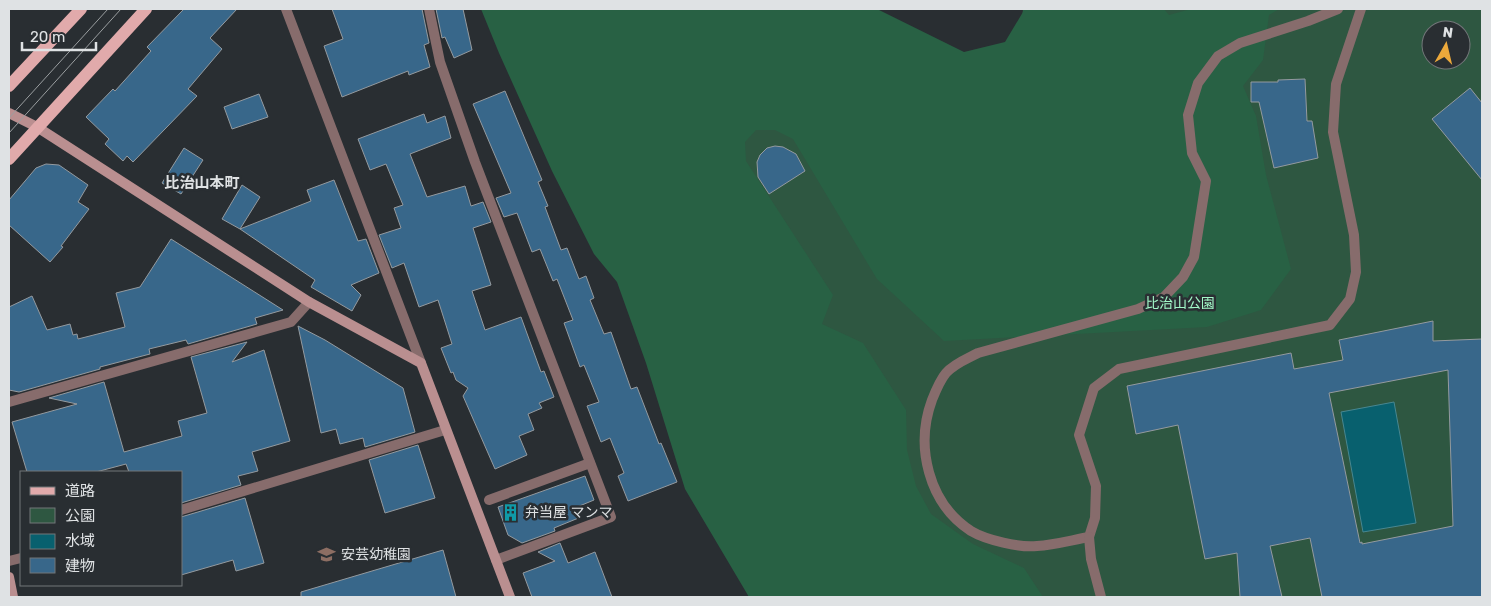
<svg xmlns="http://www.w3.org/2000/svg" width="1491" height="606" font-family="Rubik,'Noto Sans JP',sans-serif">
<rect width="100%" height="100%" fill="#292e32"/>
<path fill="#2e5741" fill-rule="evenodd" d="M871 9 937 52 1017 57 1023 9H1482V597H749L647 362 618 281 595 252ZM1431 30H1461V60H1431Z"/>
<polygon fill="#286144" points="481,9 877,9 964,52 1005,42 1023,12 1023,9 1164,9 1169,15 1191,9 1279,9 1269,15 1263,60 1243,86 1256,116 1266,175 1291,269 1261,310 1207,327 944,341 877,279 793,139 775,130 756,130 745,142 746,161 833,295 822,324 863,343 906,410 907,450 916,486 931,514 973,544 1024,568 1043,597 749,597 685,489 646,363 617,282 594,254 552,171 499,53"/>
<polygon fill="#08606e" stroke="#488791" points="1394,402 1416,523 1363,532 1341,412"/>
<g fill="#38678a" stroke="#949a9f" fill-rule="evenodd">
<polygon points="184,9 237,9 210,38 222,49 188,89 197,96 133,162 127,156 123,161 105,144 109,139 86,117 113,89 115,91 151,51 147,47"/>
<polygon points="332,9 422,9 429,43 424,45 430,67 409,75 408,71 342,97 324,46 343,39"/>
<polygon points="436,9 463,9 472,50 454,58 445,37 442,38"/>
<polygon points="1305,79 1307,121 1312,121 1318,158 1274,168 1259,102 1251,102 1251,82 1278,82 1278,80"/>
<polygon points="1470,88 1482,103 1482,180 1432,119"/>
<polygon points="505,91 542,180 538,182 548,206 545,207 561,250 567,248 579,279 586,276 594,298 590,300 604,334 611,332 631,389 637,387 659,444 661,443 677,482 628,501 618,476 624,473 610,438 601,442 587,406 599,402 584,365 580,367 564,323 573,320 557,279 553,281 540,249 532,252 517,213 504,217 496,198 511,193 473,104"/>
<polygon points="259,94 268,117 232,129 224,107"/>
<polygon points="424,114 427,123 445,116 451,138 410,154 427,197 465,186 471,206 483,202 491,222 473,228 491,285 472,291 485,330 521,317 541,372 544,371 554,397 539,403 542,408 528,414 534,430 519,436 527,455 495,469 463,396 468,388 456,380 453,372 451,373 441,348 452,344 438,300 419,307 404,263 392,268 379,235 401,228 394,208 403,205 386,164 370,170 358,139"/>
<polygon points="775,146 783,147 796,154 805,171 769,194 758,177 757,162 760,155 767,148"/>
<polygon points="184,148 203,160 181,194 162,183"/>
<polygon points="46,164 59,165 88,185 78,202 89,209 61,246 63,247 50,262 9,225 9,200 36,168"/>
<polygon points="334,180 358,241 366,239 379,273 351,285 361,295 352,311 311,287 315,280 240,229 222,219 242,185 260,197 240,229 311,201 307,190"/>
<polygon points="171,239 283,310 255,318 257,324 188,344 186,340 149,349 150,354 100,367 100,369 19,392 9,390 9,307 32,296 47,330 70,324 73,335 77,334 78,339 125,327 116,293 140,287"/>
<path d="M1433 321V341L1482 339V597H1322L1310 538 1270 546 1282 597H1240L1237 553 1205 559 1178 425 1136 434 1127 386 1291 353 1294 369 1343 360 1339 340ZM1448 370 1453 526 1362 544V542L1360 543 1329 393Z"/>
<polygon points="298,326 325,340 403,388 415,432 365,447 363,438 340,444 336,429 321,433"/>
<polygon points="247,342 232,362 264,350 290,441 252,452 258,471 238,476 241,485 181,503 181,472 129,472 126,464 96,472 27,472 12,422 77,404 49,398 104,382 124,452 182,436 178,421 207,413 191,357"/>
<polygon points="418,445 435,498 385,513 369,460"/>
<polygon points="585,476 594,500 577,507 581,517 554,528 555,531 522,543 508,535 498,507"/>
<polygon points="245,498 264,563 236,571 233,560 181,575 181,517"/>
<polygon points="560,543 568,563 595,552 612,597 532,597 523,573 555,561 538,552"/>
<polygon points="443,550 456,597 301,597 301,592"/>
</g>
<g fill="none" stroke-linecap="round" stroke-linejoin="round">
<g stroke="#876c6c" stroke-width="10">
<path d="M1338 9 1308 21 1240 43 1218 56 1198 83 1188 115 1192 153 1206 181 1194 257 1183 277 1164 297 1138 309 978 353C967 359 955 363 946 373 940 380 936 390 932 400 915 446 928 503 971 531 986 540 1020 548 1037 546 1054 545 1072 540 1089 537L1095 518 1096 486 1079 435 1094 388 1119 369 1330 325 1350 299 1356 272 1354 235 1333 132 1336 84 1361 9"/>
<polyline points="1089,537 1091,559 1101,597"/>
</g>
<g stroke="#876c6c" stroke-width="10">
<polyline points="286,9 421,363"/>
<polyline points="429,9 440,62 475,162 611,517 496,560"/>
<polyline points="9,402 291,322 309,302"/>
<polyline points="489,500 590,463"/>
<polyline points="181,510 445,430"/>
<polyline points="9,561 21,558"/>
</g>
<g stroke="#ba8f90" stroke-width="10">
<polyline points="9,113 37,127 309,302 421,363 510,597"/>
<polyline points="9,577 13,597"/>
</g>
<g stroke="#e1aaab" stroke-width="12">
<polyline points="9,86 81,9"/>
<polyline points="9,159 146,9"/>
</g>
<g stroke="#9a9ea0" stroke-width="1">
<polyline points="9,118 108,9"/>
<polyline points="9,133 121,9"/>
</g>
</g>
<defs>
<symbol id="building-bare" viewBox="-9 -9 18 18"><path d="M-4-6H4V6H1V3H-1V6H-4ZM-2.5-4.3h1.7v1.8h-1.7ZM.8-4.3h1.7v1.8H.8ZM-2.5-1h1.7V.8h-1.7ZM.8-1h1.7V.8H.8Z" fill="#0f9aa8" stroke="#292e32" stroke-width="2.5" paint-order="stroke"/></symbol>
<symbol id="school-bare" viewBox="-9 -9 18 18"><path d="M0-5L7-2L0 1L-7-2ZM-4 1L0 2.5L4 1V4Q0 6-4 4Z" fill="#8d6e63" stroke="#292e32" stroke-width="2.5" paint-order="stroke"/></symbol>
</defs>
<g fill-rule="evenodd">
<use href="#building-bare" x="498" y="500" width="25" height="25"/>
<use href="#school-bare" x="314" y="542" width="25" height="25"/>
</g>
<g text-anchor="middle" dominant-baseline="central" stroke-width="5" stroke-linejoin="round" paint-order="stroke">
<g font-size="14" fill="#a2f8c8" stroke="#292e32">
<text x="1180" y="303">比治山公園</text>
</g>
<g font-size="14" fill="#dfe2e4" stroke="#292e32" text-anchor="start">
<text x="525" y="512">弁当屋 マンマ</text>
<text x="341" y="554">安芸幼稚園</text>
</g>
<g font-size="15" font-weight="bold" fill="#dfe2e4" stroke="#292e32">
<text x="202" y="183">比治山本町</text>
</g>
</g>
<rect width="1491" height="606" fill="none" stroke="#dfe2e4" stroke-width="20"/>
<rect x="20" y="471" width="162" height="115" fill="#292e32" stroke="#727679"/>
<rect x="30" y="487" width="25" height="8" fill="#e1aaab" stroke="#727679"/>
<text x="65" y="496" font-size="15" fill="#dfe2e4">道路</text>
<rect x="30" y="508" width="25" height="15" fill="#2e5741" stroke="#727679"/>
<text x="65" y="521" font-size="15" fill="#dfe2e4">公園</text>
<rect x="30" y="534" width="25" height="15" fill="#08606e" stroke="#727679"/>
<text x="65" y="546" font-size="15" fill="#dfe2e4">水域</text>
<rect x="30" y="558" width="25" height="15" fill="#38678a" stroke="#727679"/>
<text x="65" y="571" font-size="15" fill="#dfe2e4">建物</text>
<g transform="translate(1446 45) rotate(8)"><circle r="24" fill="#292e32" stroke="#727679"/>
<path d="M0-4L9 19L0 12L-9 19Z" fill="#eca93b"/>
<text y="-8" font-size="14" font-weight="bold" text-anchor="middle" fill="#dfe2e4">N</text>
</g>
<path d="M22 42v8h74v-8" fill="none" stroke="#dfe2e4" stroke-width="2.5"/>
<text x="30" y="42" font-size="15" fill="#dfe2e4" stroke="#292e32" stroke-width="4" paint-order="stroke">20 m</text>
</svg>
